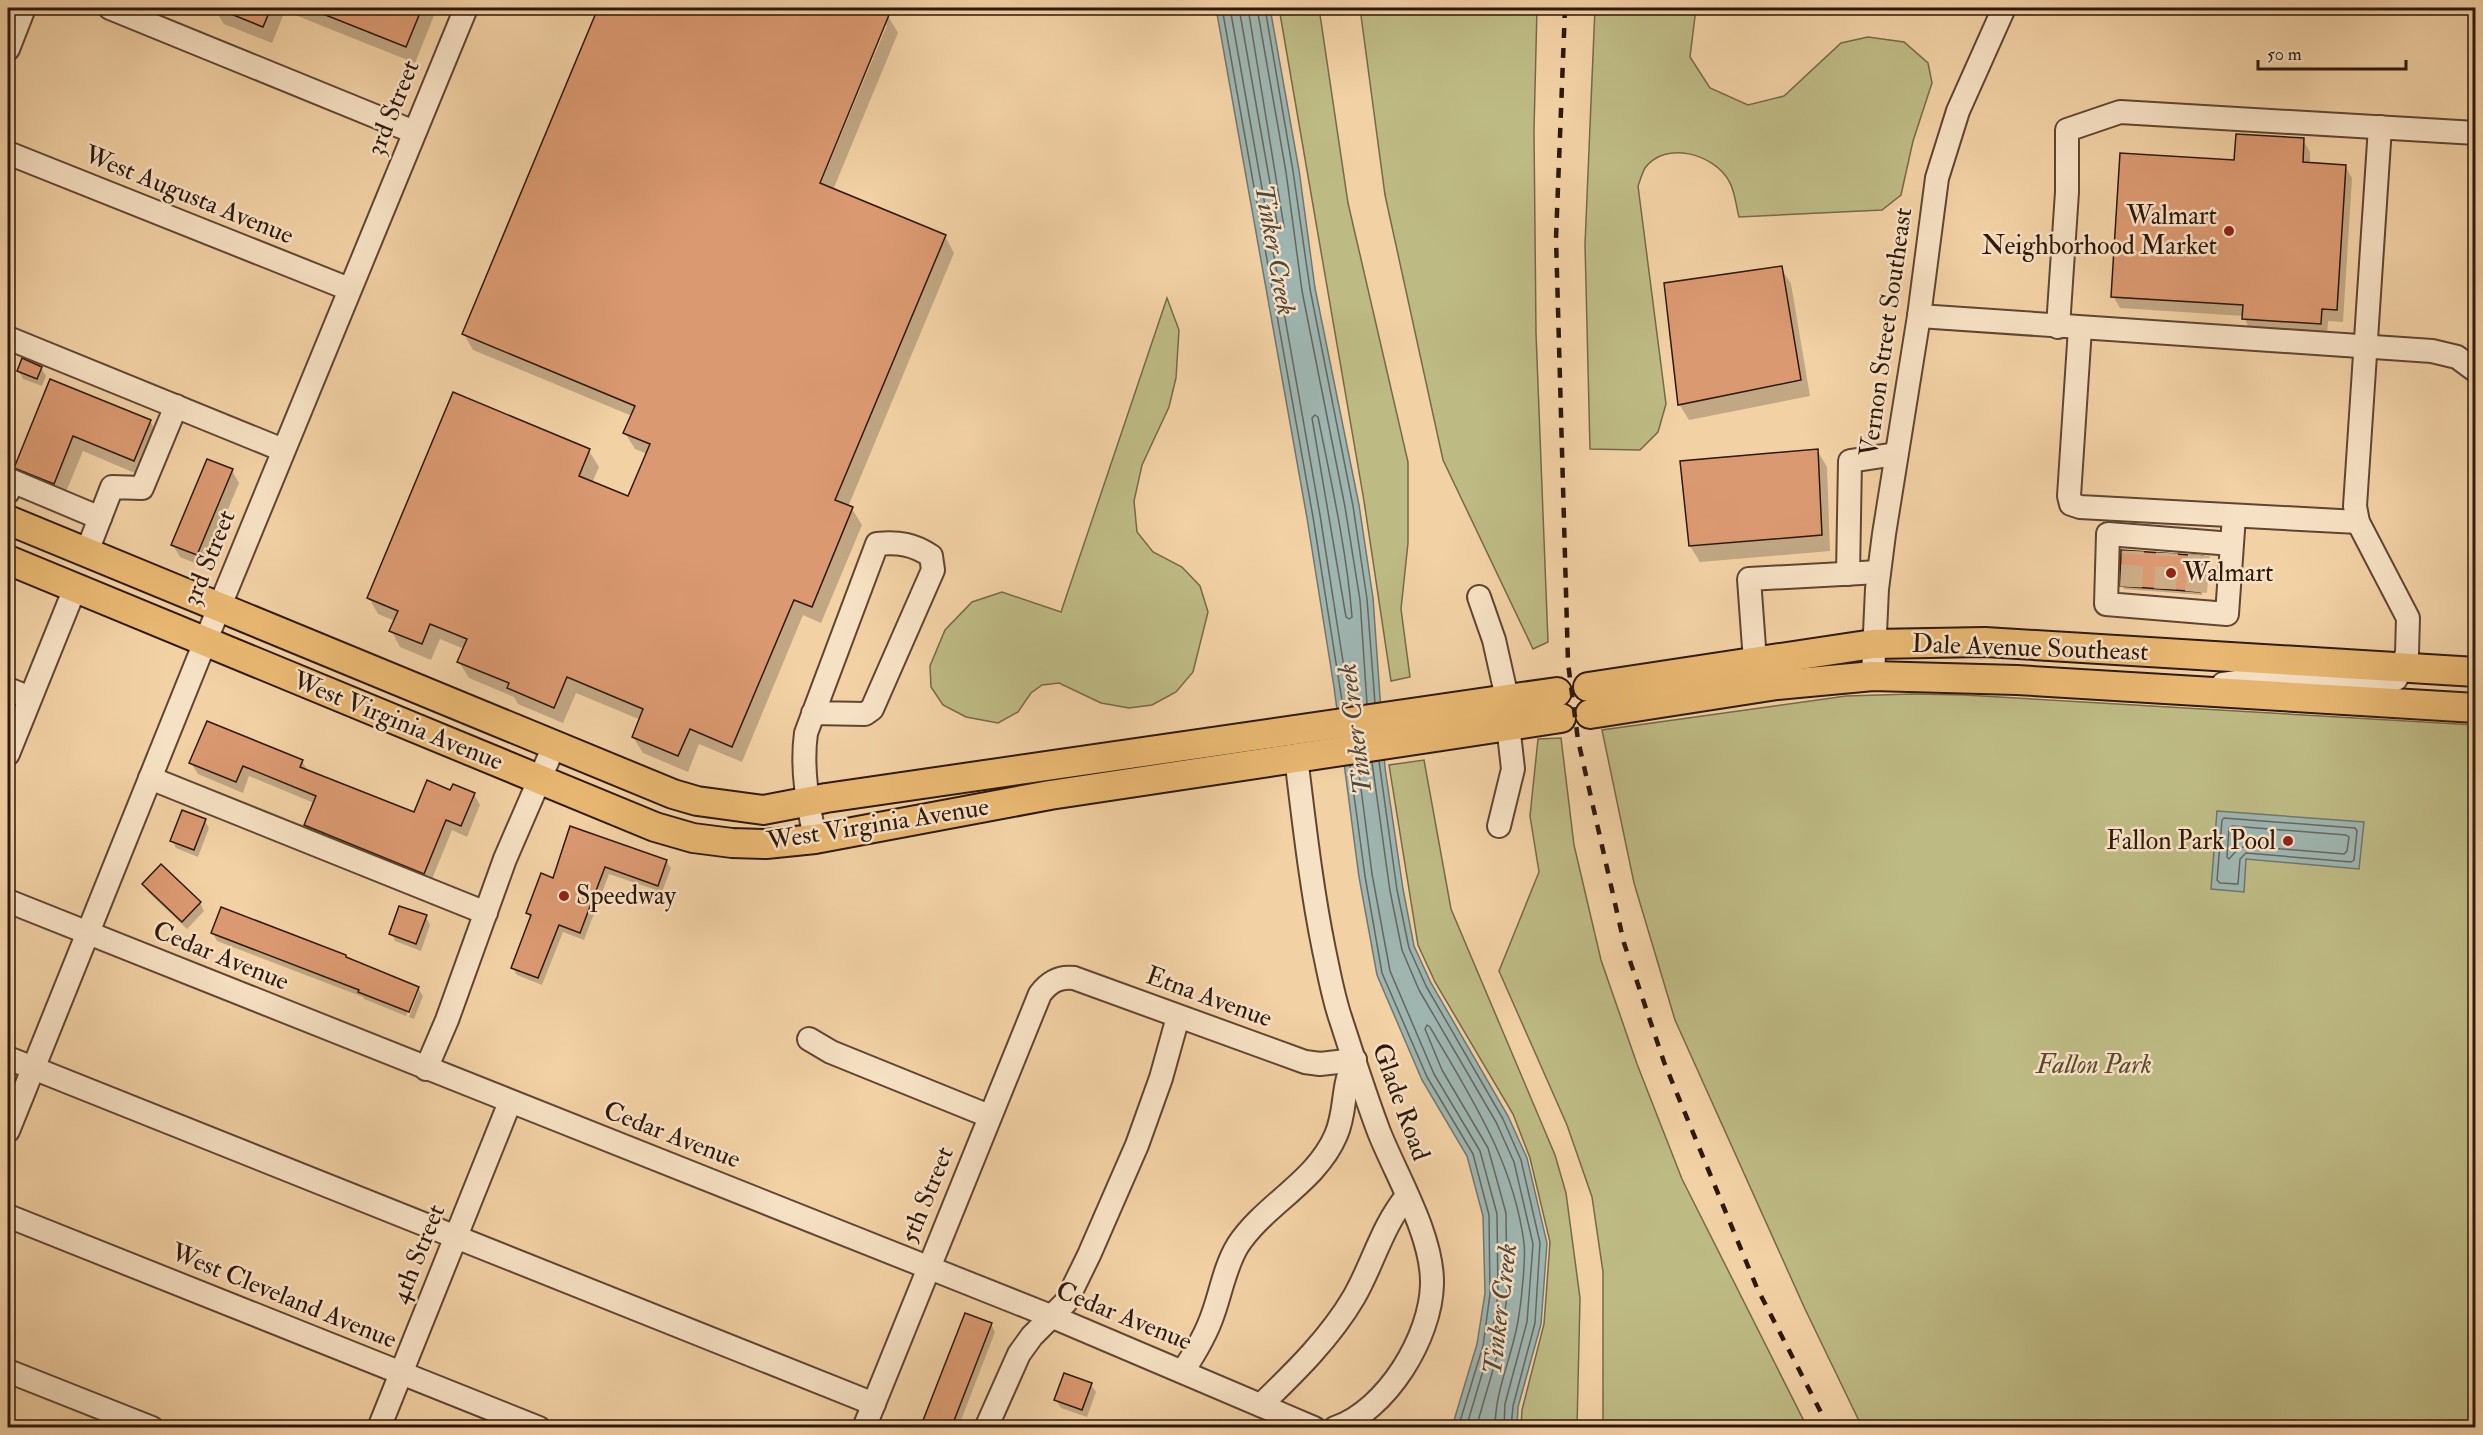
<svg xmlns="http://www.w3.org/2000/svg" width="2483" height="1435" font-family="'IM FELL Double Pica',serif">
<rect width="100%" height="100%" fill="#f2d1a5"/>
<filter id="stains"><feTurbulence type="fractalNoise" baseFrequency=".00333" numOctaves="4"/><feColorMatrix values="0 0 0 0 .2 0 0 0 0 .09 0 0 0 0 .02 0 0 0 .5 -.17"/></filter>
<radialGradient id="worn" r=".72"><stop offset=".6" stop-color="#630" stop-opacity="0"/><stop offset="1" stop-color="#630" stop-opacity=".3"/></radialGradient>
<g fill="#beba84" stroke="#766948" stroke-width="1.5">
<polygon points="1279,8 1319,8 1348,203 1408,462 1408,543 1401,609 1410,677 1391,681 1364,501"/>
<polygon points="1360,8 1537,8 1534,130 1536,333 1548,642 1533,649 1443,460 1385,195"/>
<path d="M1595 8H1696L1690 57 1710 88 1748 105 1784 96 1841 43 1868 37 1904 42 1928 63 1932 83 1913 141 1901 195 1882 210 1739 217C1736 206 1735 191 1729 181 1714 154 1665 140 1645 168 1642 173 1640 181 1638 186L1666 404 1658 432 1640 450 1590 449 1585 244Z"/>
<polygon points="1167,298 1179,330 1176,378 1169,407 1142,465 1134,501 1137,532 1153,552 1182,567 1200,586 1208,612 1193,672 1176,692 1152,705 1129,708 1101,703 1059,683 1042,685 1031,693 1018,712 998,723 966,717 943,705 931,687 930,666 945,630 972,602 1002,592 1061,612"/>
<polygon points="1913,694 1964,695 2475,725 2475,1427 1862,1427 1805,1309 1675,1020 1634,883 1602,730 1846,696"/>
<polygon points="1561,738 1574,845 1601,960 1637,1064 1682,1179 1807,1427 1603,1427 1603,1272 1592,1197 1567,1125 1499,971 1539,872 1530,816 1538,739"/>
<polygon points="1424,760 1451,909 1555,1155 1566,1193 1580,1298 1577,1427 1521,1427 1522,1410 1544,1324 1550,1242 1530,1158 1513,1114 1435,982 1418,945 1389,765"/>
</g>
<g fill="#9eb5b0" stroke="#71766e" stroke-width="1.5">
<polygon points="1216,8 1270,8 1299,170 1315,288 1359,505 1373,598 1385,768 1403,889 1414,946 1431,983 1508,1116 1527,1158 1547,1243 1541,1324 1518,1407 1517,1427 1452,1427 1477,1344 1485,1293 1483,1216 1467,1156 1422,1080 1377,975 1359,877 1334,687 1307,518"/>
<polygon points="2217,811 2364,822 2359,869 2246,859 2244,892 2211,889"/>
</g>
<g fill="#0003" fill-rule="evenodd">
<polygon points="214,8 437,8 415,63 285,11 272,43 224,24"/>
<path d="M599 8H867L888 16 898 33 833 190 945 236 954 253 848 507 852 509 862 525 821 623 803 615 742 762 699 744 688 772 643 753 633 737 641 720 576 693 563 723 518 704 514 697 469 678 459 662 464 649 440 639 431 660 400 647 391 630 395 621 378 614 369 598 589 451 599 467 592 483 629 498 647 454 635 449 625 433 632 416 473 350 464 334ZM884 25H887L818 190 815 189Z"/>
<polygon points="2303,140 2310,152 2310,164 2345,166 2352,178 2343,322 2328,321 2327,335 2250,331 2244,316 2120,308 2113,296 2236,161"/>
<polygon points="1781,268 1791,284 1810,396 1689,420 1679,404"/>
<polygon points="41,368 46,376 42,386 23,379 19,371"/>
<polygon points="51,381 150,421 160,438 144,477 83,451 63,499 25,484 15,468"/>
<polygon points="1817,450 1827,467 1830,551 1700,562 1690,546"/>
<polygon points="232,471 239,483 204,567 180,557 173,545"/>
<polygon points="2202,557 2204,561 2202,595 2124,589 2122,586"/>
<polygon points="302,761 308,771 415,814 451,791 474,794 480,805 467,837 452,830 430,884 312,836 306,825 314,803 249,776 243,793 198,774 191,763"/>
<polygon points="205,821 209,828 198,857 176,848 172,840"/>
<polygon points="571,828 666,861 671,868 662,892 609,874 584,940 563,932 542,985 517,975 513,968 531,919 528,913 554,880"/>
<polygon points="144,885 200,903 204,911 187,929 148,892"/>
<polygon points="426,917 430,925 421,951 395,941 391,933"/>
<polygon points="213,933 418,988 423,996 414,1019 409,1017 419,991 416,991 406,1016 364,999 363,997 217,941"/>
<polygon points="991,1324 995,1332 958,1428 922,1428"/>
<polygon points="1091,1385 1096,1392 1087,1417 1061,1408 1056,1400"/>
</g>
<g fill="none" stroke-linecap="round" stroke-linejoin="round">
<g stroke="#66665e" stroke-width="1.5">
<polyline points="1222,8 1313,517 1343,707"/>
<polyline points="1230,8 1320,515 1350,706"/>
<polyline points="1239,8 1278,228 1282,230 1284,227 1248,8"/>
<polyline points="1257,8 1286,172 1302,291 1345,507 1360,600 1367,704"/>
<polyline points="1265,8 1293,171 1310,289 1353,506 1367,599 1375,703"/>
<path d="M1315 415 1318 417C1331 481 1347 552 1352 617L1349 619 1346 617 1312 418Z"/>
<polyline points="1379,761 1397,890 1409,948 1426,986 1503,1119 1521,1160 1540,1243 1535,1323 1513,1406 1511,1428"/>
<polyline points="1372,762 1390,891 1402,950 1419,990 1496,1122 1514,1162 1533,1244 1527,1322 1505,1404 1504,1428"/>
<polyline points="1358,765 1372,874 1390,971 1434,1074 1480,1151 1497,1214 1498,1295 1490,1347 1466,1428"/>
<polyline points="1350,766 1365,876 1382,973 1427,1077 1473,1154 1489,1215 1490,1294 1483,1346 1458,1428"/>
<polygon points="2224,818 2355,828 2357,831 2354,860 2351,862 2246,853 2240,859 2238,884 2220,883 2217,880 2222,820"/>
<polygon points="2232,826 2346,835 2349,837 2347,851 2344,854 2246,846 2238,849 2229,859 2227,857 2229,828"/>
<path d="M1476 1428 1499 1349 1507 1297 1506 1213 1488 1148 1442 1070 1425 1029 1427 1025 1430 1027C1471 1098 1513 1160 1524 1243 1526 1258 1521 1304 1518 1321 1512 1357 1495 1390 1495 1428"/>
</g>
</g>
<g fill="#db9971" stroke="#2e180b" stroke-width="1.5">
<polygon points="216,8 271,8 263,27"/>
<polygon points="308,8 422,8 406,47"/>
<polygon points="598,8 871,8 889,15 820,183 946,235 835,500 853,507 812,607 794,600 732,747 690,729 678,756 632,737 643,709 567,677 554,708 507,688 509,683 457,662 467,639 430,624 422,644 389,631 398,611 367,598 453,392 590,449 579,476 628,496 650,444 623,433 635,406 462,334"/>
<polygon points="2236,134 2304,138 2303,162 2346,165 2337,310 2322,309 2321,324 2242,319 2243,305 2111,297 2120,153 2234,160"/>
<polygon points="1782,266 1801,380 1678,405 1664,283"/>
<polygon points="22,358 42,367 37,379 17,371"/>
<polygon points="50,379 151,420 134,461 73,436 54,484 14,468"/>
<polygon points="1818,449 1822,535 1689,546 1680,461"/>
<polygon points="207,459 233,469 197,555 171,545"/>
<polygon points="2121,550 2203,556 2200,592 2120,586"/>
<polygon points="207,721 303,760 300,767 414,812 427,780 450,790 453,784 475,793 461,826 446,820 424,874 304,825 316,796 243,766 236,782 189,763"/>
<polygon points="182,810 206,819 194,850 170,841"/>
<polygon points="570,826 667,860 658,886 605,867 580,933 559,925 538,978 511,968 531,915 526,913 541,873 553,878"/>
<polygon points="161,864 201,902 182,922 142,884"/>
<polygon points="399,906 427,915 416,944 389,934"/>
<polygon points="221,907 346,955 346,957 419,987 409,1012 358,992 359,990 211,933"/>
<polygon points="965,1313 992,1323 957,1413 951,1428 920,1428"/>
<polygon points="1064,1373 1092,1383 1082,1410 1054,1400"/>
</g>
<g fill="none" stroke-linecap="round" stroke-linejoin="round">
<g stroke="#cbac86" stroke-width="22" stroke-dasharray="22 11" stroke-linecap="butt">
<polyline points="2131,587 2133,551"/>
<polyline points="2165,589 2167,553"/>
<polyline points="2196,592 2199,555"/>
</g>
<defs>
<g id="minor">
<polyline points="110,8 414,132"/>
<polyline points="8,49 24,8"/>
<polyline points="8,153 349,289"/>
<polyline points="1919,316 2432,351 2457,357 2476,371"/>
<polyline points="2058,327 2067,192 2067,130 2120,112 2476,133"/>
<polyline points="2080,328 2069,496 2071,504 2080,507 2358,522"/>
<polyline points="8,338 283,450"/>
<polyline points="8,492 12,481 100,518"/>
<polyline points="2232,544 2108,534 2106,604 2227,614 2234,516"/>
<polyline points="86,554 112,487 142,488 176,406"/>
<polyline points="1848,574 1850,461 1896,454"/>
<polyline points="1479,597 1494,640 1507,698"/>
<polyline points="1755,661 1749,579 1879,572"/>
<polyline points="1873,676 1877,589 1884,534 1919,316 1937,178 1958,111 2004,8"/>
<polyline points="2223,684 2257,679 2382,686 2396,679 2407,653 2408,618 2358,522 2355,506 2380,127"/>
<polyline points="8,689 30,698"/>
<path d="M813 713 865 714 872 709 933 570 931 556C913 544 899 542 877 544L806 733C801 769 808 804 815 839"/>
<polyline points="8,754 75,588"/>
<path d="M1296 757C1304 822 1311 886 1324 950 1329 973 1333 997 1341 1020 1353 1057 1365 1095 1379 1132 1397 1177 1433 1236 1432 1284 1431 1337 1387 1410 1335 1428"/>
<polyline points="150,778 486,913"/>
<polyline points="1499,826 1513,769 1508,725"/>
<polyline points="8,901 1053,1317 1314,1428"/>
<polyline points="809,1039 831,1052 989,1116"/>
<polyline points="8,1058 874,1404"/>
<polyline points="426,1069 447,1020 505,859 554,746"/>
<polyline points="8,1131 205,642 466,8"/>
<polyline points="8,1216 539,1428"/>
<polyline points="8,1371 152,1428"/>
<path d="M1183 1371C1195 1353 1206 1335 1213 1314 1221 1292 1225 1266 1238 1245 1265 1204 1316 1182 1336 1135 1347 1110 1341 1086 1355 1060"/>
<path d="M1261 1405C1295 1372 1330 1338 1354 1297 1373 1264 1382 1226 1407 1196"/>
<polyline points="379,1428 510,1102"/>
<path d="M864 1428 1040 994C1049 982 1059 976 1074 978L1305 1062 1320 1064 1355 1060"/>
<polyline points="986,1428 1019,1354 1032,1336 1066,1302 1089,1255 1137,1145 1161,1078 1178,1017"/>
</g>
<g id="major">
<polyline points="8,520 673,794 697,801 763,810 826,798 1557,692"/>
<polyline points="8,560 655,827 693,838 732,843 766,844 815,839 1050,795 1561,718"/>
<polyline points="1588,687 1873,644 1985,642 2476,672"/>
<polyline points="1590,714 1777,685 1873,676 2017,680 2476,708"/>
</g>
</defs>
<use href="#minor" stroke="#5f4632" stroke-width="26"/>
<use href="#major" stroke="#2e180b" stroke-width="32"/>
<use href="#minor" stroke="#f7e1c4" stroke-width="22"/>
<use href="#major" stroke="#e9b872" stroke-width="28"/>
<polyline stroke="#2e180b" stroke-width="4.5" stroke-dasharray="10 10" stroke-linecap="butt" points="1565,8 1556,238 1568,663 1578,740 1624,943 1664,1062 1757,1288 1829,1428"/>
</g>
<g fill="#8f2418" stroke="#f7e1c4" stroke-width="2">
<circle cx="2229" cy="231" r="6"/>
<circle cx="2171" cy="573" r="6"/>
<circle cx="2288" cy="841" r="6"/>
<circle cx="564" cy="896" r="6"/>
</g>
<g text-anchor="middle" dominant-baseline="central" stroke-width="5" stroke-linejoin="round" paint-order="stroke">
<g font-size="26" fill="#2e180b" stroke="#f7e1c4">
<text transform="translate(393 108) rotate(-68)">3rd Street</text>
<text transform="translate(189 195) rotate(22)">West Augusta Avenue</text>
<text transform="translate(1886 332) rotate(-82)">Vernon Street Southeast</text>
<text transform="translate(209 558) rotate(-68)">3rd Street</text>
<text transform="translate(2030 648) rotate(2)">Dale Avenue Southeast</text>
<text transform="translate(398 721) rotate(22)">West Virginia Avenue</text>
<text transform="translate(878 824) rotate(-9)">West Virginia Avenue</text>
<text transform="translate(221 956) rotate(22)">Cedar Avenue</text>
<text transform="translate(1209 997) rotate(20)">Etna Avenue</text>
<text transform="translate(1401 1102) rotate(70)">Glade Road</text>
<text transform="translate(672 1135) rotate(21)">Cedar Avenue</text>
<text transform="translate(927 1195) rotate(-68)">5th Street</text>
<text transform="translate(418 1254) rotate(-68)">4th Street</text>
<text transform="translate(284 1296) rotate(22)">West Cleveland Avenue</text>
<text transform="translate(1124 1316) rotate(22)">Cedar Avenue</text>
</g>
<g font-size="26" fill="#2e180b" stroke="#f7e1c4" text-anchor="end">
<text x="2217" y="216">Walmart<tspan x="2217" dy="30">Neighborhood Market</tspan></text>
<text x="2183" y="573" text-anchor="start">Walmart</text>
<text x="2276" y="841">Fallon Park Pool</text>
<text x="576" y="896" text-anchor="start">Speedway</text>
</g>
<g font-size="26" font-style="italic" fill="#59492f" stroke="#f7e1c4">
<text x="2094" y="1065">Fallon Park</text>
</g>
<g font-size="27" font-style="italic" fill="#50473d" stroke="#f7e1c4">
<text transform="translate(1275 250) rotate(80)">Tinker Creek</text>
<text transform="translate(1355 729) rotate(-97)">Tinker Creek</text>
<text transform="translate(1500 1309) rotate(-83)">Tinker Creek</text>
</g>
</g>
<rect width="2483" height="1435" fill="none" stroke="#f2d1a5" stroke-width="30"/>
<rect x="9" y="9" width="2465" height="1417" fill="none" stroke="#2e180b" stroke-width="3"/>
<rect x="15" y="15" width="2453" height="1405" fill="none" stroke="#2e180b" stroke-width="1.5"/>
<path d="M2258 60v9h148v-9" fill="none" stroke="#2e180b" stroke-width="3"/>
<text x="2267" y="60" font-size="18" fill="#2e180b" stroke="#f7e1c4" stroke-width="4.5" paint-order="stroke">50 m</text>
<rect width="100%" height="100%" filter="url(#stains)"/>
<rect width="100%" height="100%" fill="url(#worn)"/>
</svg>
